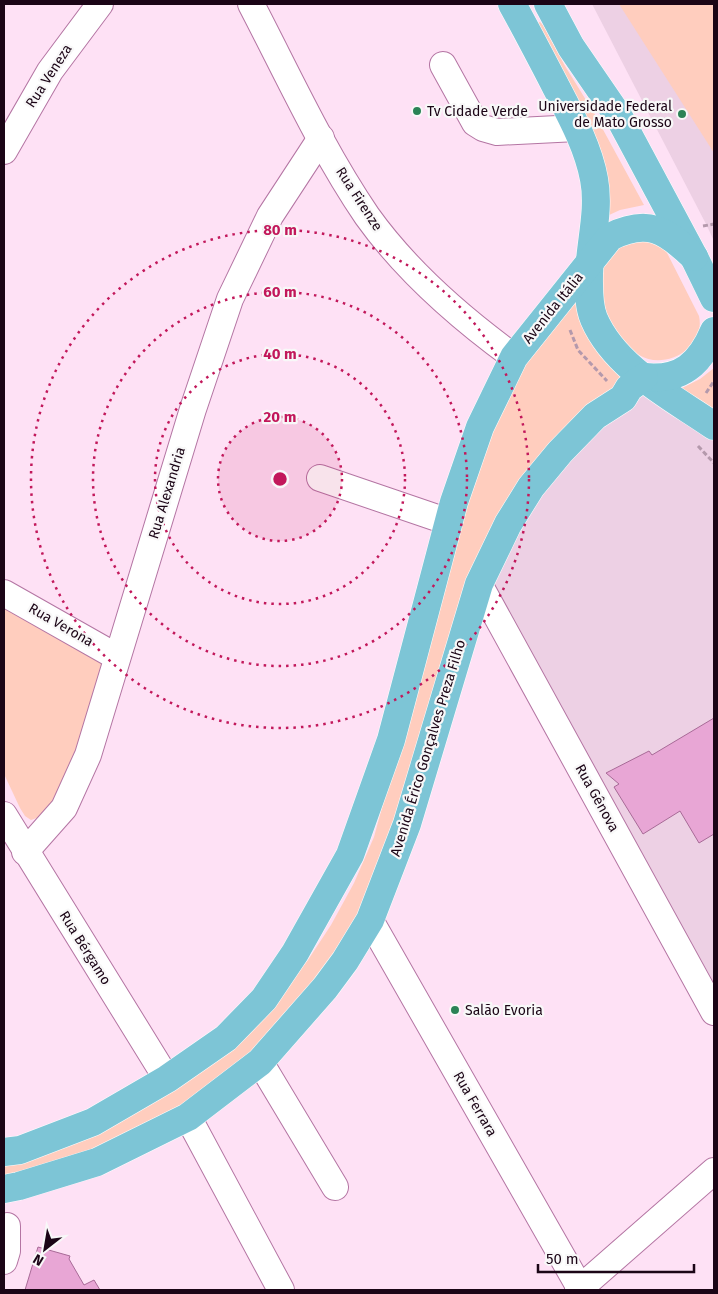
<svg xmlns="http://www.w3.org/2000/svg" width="718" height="1294" font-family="'Fira Sans',sans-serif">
<rect width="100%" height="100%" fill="#fee1f5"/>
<g fill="#edd0e4">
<polygon points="592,4 714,4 714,241 706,224"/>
<polygon points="654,393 714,433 714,983 490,588 538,492 636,395"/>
</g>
<g fill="#ffcdbe">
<polygon points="619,4 714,4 714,153"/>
<polygon points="540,22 543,25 565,66 594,113 644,205 620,210 607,216 537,23"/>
<path d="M638 235 663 245 699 316C706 348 665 371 639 355 608 337 601 300 599 267L608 255Z"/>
<path d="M576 293C585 333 593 361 632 381L523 478 382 869 336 955 258 1047 180 1108 87 1153 4 1179V1161L269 1007 308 960 331 925 354 883 374 837 474 469 513 383 538 343Z"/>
<polygon points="714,368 714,409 680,389 700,379"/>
<polygon points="4,602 109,662 57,802 42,816 31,820 25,816 20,808 4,774"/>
</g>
<g fill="#e8a6d5" stroke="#a86a97">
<polygon points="714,718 714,834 699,843 680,811 643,834 614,787 619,784 606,773 649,751 652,755"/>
<polygon points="38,1247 70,1256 69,1259 84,1285 94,1280 100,1290 25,1290"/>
</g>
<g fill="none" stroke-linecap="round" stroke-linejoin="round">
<defs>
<g id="minor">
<path d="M251 4C288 75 322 150 367 216 407 272 459 317 514 357"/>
<polyline points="443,65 475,123 483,128 497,132 577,128"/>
<polyline points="4,151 50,71 100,4"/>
<polyline points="320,478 449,522"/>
<polyline points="479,584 714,1012"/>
<polyline points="4,593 117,657"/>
<polyline points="4,815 167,1079"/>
<polyline points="25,852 64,808 88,755 193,409 230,299 270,216 321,138"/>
<polyline points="370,920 580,1288"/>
<polyline points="260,1062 335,1187"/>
<polyline points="188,1117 281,1290"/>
<polyline points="4,1261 7,1251 7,1226"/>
<polyline points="578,1290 714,1171"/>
</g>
<g id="major">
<path d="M512 4C527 31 541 58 555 85 570 114 588 146 594 179 600 210 590 243 589 274 589 288 588 305 594 319 615 368 672 397 714 426"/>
<polyline points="548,4 571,47 619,117 694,257 714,298"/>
<path d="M644 377C681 381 700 364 714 331"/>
<path d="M4 1152 20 1150 93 1122 167 1079 226 1038 264 999 295 953 350 855 391 740 454 502 480 427 514 357 610 237C648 218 666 230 694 257"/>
<polyline points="4,1189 19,1186 97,1162 188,1117 260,1062 325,988 345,961 370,920 407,824 479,584 508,524 531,487 560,452 595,416 623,398 629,388 644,377"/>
</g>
</defs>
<use href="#minor" stroke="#b475a3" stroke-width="28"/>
<use href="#major" stroke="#fff" stroke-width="29"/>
<g stroke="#b499ac" stroke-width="3" stroke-dasharray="5 2.5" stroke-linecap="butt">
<polyline points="703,226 714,224"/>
<polyline points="570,330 578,350 607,381"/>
<polyline points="706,393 714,381"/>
<polyline points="698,446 714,463"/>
</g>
<use href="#minor" stroke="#fff" stroke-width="26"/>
<use href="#major" stroke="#7dc5d6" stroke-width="28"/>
</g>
<circle cx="280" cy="479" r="62" fill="#c2185b" fill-opacity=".12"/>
<g fill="none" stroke="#c2185b" stroke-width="2.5" stroke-dasharray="2.5 5">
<circle cx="280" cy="479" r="62"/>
<circle cx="280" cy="479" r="125"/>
<circle cx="280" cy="479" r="187"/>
<circle cx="280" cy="479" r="249"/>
</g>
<g fill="#2b8256" stroke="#f8f8f8" stroke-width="2">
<circle cx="417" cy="111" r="5"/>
<circle cx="682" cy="114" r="5"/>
<circle cx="455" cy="1010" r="5"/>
</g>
<g text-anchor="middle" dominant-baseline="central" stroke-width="4.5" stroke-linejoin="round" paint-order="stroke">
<g font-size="14" fill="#1b0516" stroke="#f8f8f8">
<text transform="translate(49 76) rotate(-57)">Rua Veneza</text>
<text transform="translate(359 199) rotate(57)">Rua Firenze</text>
<text transform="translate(553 308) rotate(-51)">Avenida Itália</text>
<text transform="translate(167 493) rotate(-73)">Rua Alexandria</text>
<text transform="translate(61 625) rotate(30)">Rua Verona</text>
<text transform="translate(428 748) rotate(-73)">Avenida Érico Gonçalves Preza Filho</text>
<text transform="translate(597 798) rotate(61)">Rua Gênova</text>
<text transform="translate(85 948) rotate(58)">Rua Bérgamo</text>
<text transform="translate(475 1104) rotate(60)">Rua Ferrara</text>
</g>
<g font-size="14" fill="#1b0516" stroke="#f8f8f8" text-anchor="start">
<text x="672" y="106" text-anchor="end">Universidade Federal<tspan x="672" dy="16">de Mato Grosso</tspan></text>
<text x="427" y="111">Tv Cidade Verde</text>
<text x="465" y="1010">Salão Evoria</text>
</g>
</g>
<circle cx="280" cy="479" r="8" fill="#c2185b" stroke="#f8f8f8" stroke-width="2.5"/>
<g font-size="15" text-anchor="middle" font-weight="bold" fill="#c2185b" stroke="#f8f8f8" stroke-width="4.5" stroke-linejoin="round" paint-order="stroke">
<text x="280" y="235">80 m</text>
<text x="280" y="297">60 m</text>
<text x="280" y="359">40 m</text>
<text x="280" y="422">20 m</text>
</g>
<rect width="718" height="1294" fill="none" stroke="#1b0516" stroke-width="10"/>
<g transform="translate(45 1249) rotate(211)" stroke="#f8f8f8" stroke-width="4" paint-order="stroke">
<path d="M0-4L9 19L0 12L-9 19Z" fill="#1b0516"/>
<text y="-8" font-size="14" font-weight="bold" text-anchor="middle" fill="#1b0516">N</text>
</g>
<path d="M538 1264v8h156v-8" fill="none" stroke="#1b0516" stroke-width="2.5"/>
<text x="546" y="1264" font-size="15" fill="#1b0516" stroke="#f8f8f8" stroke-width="4" paint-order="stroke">50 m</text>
</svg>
